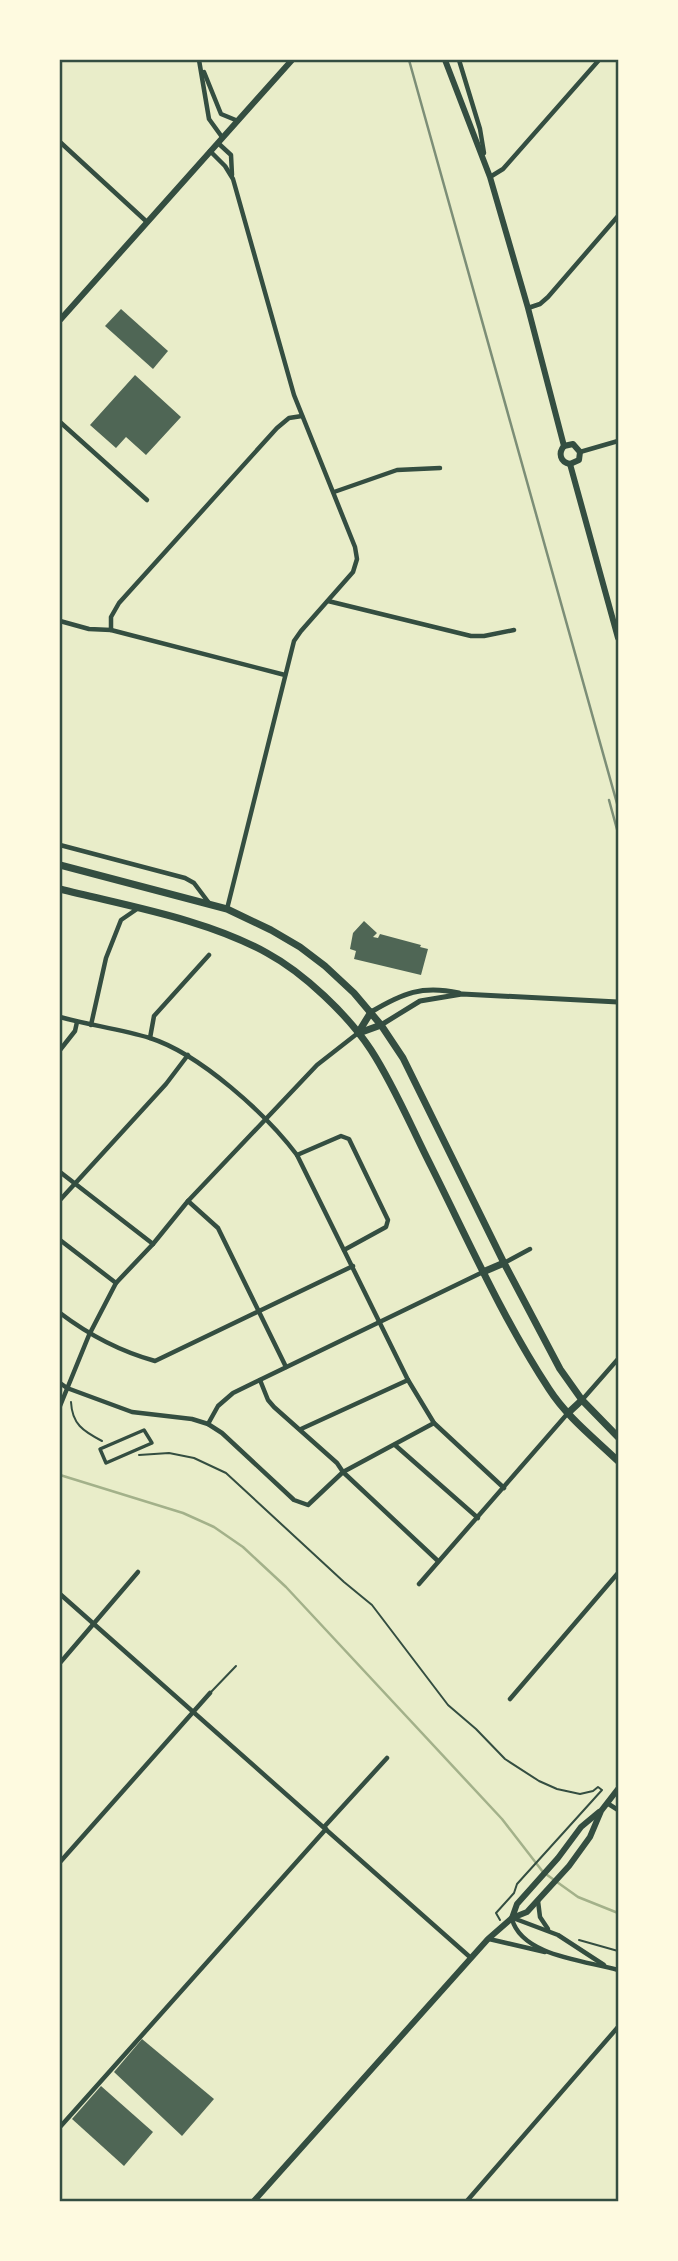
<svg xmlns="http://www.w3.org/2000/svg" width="678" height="2261" font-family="Raleway,sans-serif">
<rect width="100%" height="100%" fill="#e9edc9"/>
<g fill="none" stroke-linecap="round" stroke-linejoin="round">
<polyline stroke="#a3b18a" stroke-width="2.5" points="60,1475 183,1513 214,1527 243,1547 286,1587 502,1819 543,1872 578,1897 618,1913"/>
</g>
<g fill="#4f6655">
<polygon points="121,309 168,351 153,369 105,326"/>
<polygon points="135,375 181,417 146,455 126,437 116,448 90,425"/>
<polygon points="364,921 377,933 373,937 378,938 380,934 421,945 420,947 428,949 421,975 354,959 356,951 350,949 353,933"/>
<polygon points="142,2039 214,2099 182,2136 114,2072"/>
<polygon points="101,2086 153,2132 124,2166 72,2119"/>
</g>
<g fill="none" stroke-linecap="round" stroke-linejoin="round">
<g stroke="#344e41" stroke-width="2">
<path d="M71 1402C72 1424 83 1431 102 1441"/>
<polyline points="139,1455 169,1453 194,1458 226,1473 344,1582 372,1605 448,1705 476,1729 505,1759 539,1781 557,1789 580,1794 593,1791 598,1787 602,1790 517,1884 514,1893 496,1913 500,1920"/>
<polyline points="579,1940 618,1951"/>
</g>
<polyline stroke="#344e41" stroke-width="2" points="211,1692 236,1666"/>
<polygon stroke="#344e41" stroke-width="3.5" points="144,1430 152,1443 106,1463 100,1449"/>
<g stroke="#344e41" stroke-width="4.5">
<polyline points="199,60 209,119 222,137"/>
<polyline points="459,60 480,129 484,153"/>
<polyline points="204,72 221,114 238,121"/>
<polyline points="60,142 147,222"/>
<polyline points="218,143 231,155 232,175"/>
<polyline points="210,151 225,166 233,179 294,395 355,547 357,559 353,572 301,631 294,641 227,909"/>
<polyline points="490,177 503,169 599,60"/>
<polyline points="528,308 540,304 548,297 618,216"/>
<polyline points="60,422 147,500"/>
<polyline points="580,452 618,441"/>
<polyline points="334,492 397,470 440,468"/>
<polyline points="328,601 471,636 484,636 514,630"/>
<polyline points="60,621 89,629 111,630 111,617 119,603 277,428 289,418 302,416"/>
<polyline points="111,630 285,675"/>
<polyline points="60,845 185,878 194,883 209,903"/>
<path d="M60 1017C89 1025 120 1029 150 1038 200 1054 266 1114 297 1155L408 1380 434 1423 504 1488"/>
<polyline points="91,1025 106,958 121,920 137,909"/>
<polyline points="150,1038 154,1016 209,955"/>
<polyline points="60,1050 75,1031 77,1022"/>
<polyline points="297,1155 341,1136 349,1139 388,1220 386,1227 344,1250"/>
<polyline points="60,1172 153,1244"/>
<polyline points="60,1200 166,1084 188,1055"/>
<polyline points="188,1201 218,1228 286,1367"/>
<polyline points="60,1240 116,1283"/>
<polyline points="504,1263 530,1249"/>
<path d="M60 1313C89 1335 119 1351 155 1361L353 1266"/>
<polyline points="260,1380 268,1400 274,1407 337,1463 343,1472 438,1561"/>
<polyline points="60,1383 67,1388 132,1412 192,1419 208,1424 222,1433 294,1500 308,1505 343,1472 434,1423"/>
<polyline points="582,1400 618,1359"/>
<polyline points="60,1406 89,1335 116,1283 153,1244 188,1201 317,1065 358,1033"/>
<polyline points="208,1424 218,1406 233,1393 483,1272"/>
<polyline points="301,1429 408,1380"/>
<polyline points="395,1445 478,1518"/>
<polyline points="419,1584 568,1413"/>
<polyline points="60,1594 471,1958"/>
<polyline points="60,1663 138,1572"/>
<polyline points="510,1699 618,1573"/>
<polyline points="607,1803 618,1810"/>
<polyline points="324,1827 387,1758"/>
<polyline points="60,1862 210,1693"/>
<polyline points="538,1901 540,1917 548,1929"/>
<polyline points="513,1918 558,1935 604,1965"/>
<path d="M512 1919C522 1957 589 1961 618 1970"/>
<polyline points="489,1939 545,1952"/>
<polyline points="60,2127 326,1829"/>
<polyline points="466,2202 618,2027"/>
</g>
<g stroke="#344e41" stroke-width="5">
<path d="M371 1012C403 993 422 985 459 993"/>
<polyline points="381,1025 420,1001 462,994 618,1002"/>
</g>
<g stroke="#344e41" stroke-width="6">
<polyline points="445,60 490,177 528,308 564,446"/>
<polyline points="60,320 292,60"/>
<polyline points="564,446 573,444 580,452 579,460 570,464"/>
<path d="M564 446C558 453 560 462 570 464"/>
<polyline points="570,464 618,638"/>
<polyline points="512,1918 517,1904 558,1858 581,1827 599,1812"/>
<polyline points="253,2202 488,1939 512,1918 527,1912 569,1866 590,1837 601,1811 618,1789"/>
</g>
<g stroke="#344e41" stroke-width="7">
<polyline points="60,865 227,909 271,930 300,947 325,966 354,993 381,1025 403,1058 504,1263 560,1369 582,1400 618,1437"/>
<path d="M60 889C127 906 206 919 267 953 304 973 348 1015 371 1050 395 1087 412 1129 432 1168 469 1242 503 1319 549 1389 567 1417 594 1438 618 1461"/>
<polyline points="358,1033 371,1012"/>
<polyline points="359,1033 381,1025"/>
<polyline points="483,1272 504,1263"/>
<polyline points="568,1413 582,1400"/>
</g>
<g stroke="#7c8e77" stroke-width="2.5">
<polyline points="409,60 618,807"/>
<polyline points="609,800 618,833"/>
</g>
</g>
<rect width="678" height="2261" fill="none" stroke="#fefae0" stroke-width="122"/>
<rect x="61" y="61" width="556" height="2139" fill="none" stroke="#344e41" stroke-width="2.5"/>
</svg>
